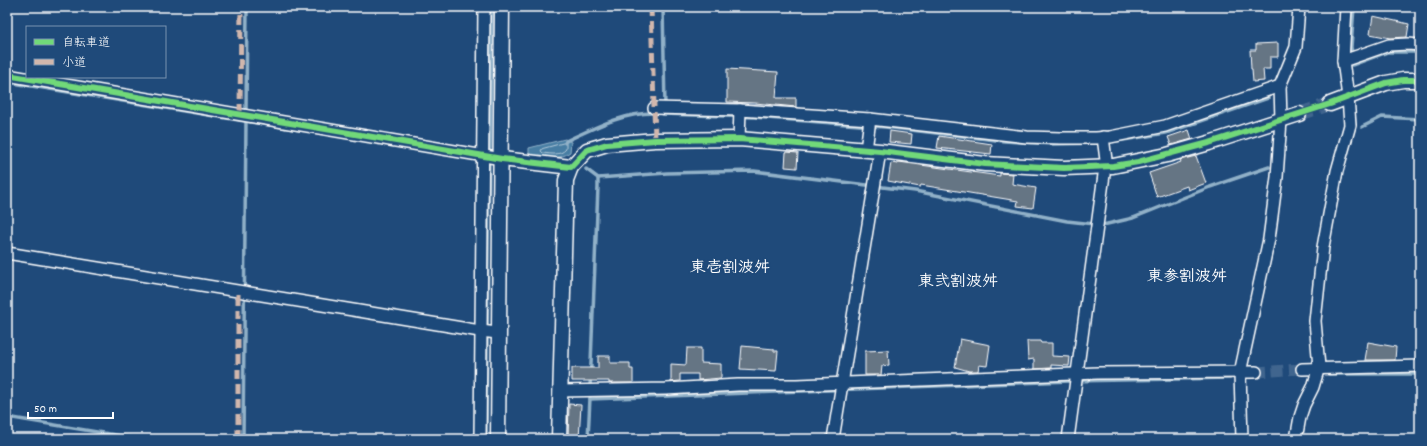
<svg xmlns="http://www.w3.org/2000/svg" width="1427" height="446" font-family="Dekko,'Klee One',sans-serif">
<rect width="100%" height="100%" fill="#1f4a7a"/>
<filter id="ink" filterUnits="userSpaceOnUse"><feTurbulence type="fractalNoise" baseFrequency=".025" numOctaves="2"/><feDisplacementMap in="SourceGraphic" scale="8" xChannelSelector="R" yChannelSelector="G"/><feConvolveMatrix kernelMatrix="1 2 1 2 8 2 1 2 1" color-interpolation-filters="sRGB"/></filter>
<g filter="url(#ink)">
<path fill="#477da3" stroke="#91b1c8" d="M565 139 571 142 570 152C559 161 543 157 529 156V148Z"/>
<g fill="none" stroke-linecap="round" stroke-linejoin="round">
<path stroke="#b5cbda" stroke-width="1" d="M564 143 566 144V149C560 156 551 154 543 153L541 151 542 149Z"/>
<g stroke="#91b1c8" stroke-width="3.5">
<polyline points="663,7 665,107"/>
<polyline points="1353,57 1351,47 1354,7"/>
<polyline points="1352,65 1387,52 1420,52"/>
<polyline points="7,82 300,130"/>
<polyline points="246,110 247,7"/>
<polyline points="663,114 754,117 885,127 1004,141 1052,144 1103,143"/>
<polyline points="1362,127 1382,117 1420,119"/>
<polyline points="1111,142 1166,133 1268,98"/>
<path d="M565 143 566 141C594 128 624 112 656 113"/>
<polyline points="586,169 598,178 598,187 590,388"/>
<polyline points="598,178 667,173 754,171 915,191 1067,221 1103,225 1133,218 1210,187 1269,167"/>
<polyline points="1329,374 1420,374"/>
<polyline points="590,399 1071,381 1230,378"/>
<polyline points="7,417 139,439"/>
<polyline points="243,439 246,121"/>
<polyline points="486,439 489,160 490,147 492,7"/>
<polyline points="588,439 590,398"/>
</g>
</g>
<g fill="#657484" stroke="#fff">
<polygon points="1373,16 1409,24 1407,37 1390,38 1370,34"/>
<polygon points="1278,43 1278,57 1270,57 1270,69 1263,69 1264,81 1253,82 1252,69 1251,69 1250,50 1256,50 1256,44"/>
<polygon points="727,69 778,72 776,98 796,98 796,107 755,103 727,102"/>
<polygon points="1189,130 1192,139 1171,145 1168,137"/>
<polygon points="890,131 912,134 911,144 889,142"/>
<polygon points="939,136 992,144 991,154 937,148"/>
<polygon points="786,152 798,153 797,168 785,167"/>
<polygon points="1196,156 1206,183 1188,190 1187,186 1157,197 1149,173 1181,162 1180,160"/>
<polygon points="899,162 1000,176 1000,173 1013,174 1012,184 1036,188 1033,208 1017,206 1018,201 921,185 920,187 888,181 891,163 898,164"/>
<polygon points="960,339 990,345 987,366 979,365 978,371 969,371 955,367"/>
<polygon points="1027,341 1040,341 1041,343 1052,343 1052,356 1070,357 1069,366 1051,365 1051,368 1034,369 1034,359 1028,360"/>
<polygon points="1368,342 1396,347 1395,360 1365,360"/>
<polygon points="742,346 774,349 774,351 778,351 776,371 740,369"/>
<polygon points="687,348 701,348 701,363 721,364 721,378 698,380 698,374 680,374 680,381 671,382 671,364 686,365"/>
<polygon points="888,350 889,365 882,366 881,375 865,375 865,351"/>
<polygon points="598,356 610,356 610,363 630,363 630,369 633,369 633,383 609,383 609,381 572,381 572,368 598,368"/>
<polygon points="569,404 581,405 579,439 568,439"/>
</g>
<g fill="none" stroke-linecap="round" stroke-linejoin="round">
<polyline stroke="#41658e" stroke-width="11" stroke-dasharray="11 5.5" stroke-linecap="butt" points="1256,372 1302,369"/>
<polyline stroke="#41658e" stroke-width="14" stroke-dasharray="14 7" stroke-linecap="butt" points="1299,114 1330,104"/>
<defs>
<g id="minor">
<polyline points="1343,61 1389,45 1408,44 1420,45"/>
<polyline points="7,75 502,159"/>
<polyline points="654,108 740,110 870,119 1027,137 1061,138 1096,138 1110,137 1165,126 1280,86"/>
<polyline points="739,139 740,110"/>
<polyline points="866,150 870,119"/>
<polyline points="7,253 480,331 498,333"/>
<polyline points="1302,369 1420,366"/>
<polyline points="560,391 666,389 738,385 797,385 1098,373 1256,372"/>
<polyline points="480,439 484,7"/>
<polyline points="833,439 880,151"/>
<polyline points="1068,439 1106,160 1103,137"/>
<polyline points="1242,439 1240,373 1269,239 1277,177 1281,120 1280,86 1296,47 1299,7"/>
<polyline points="1296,439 1300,417 1304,405 1313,387 1319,367 1315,321 1323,247 1337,171 1350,125 1348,97 1343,61 1346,7"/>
</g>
<g id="tertiary">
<polyline points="1330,104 1386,83 1403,80 1420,80"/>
<polyline points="502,159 571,167 587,150 607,144 655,140 739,139 880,151 985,164 1064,168 1113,166 1167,155 1209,143 1299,114"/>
<path d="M498 439C498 295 502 151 502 7"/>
<polyline points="559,439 566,180 571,167"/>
</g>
</defs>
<use href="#minor" stroke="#fff" stroke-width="14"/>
<use href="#tertiary" stroke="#fff" stroke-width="17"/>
<use href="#minor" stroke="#1f4a7a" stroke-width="11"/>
<use href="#tertiary" stroke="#1f4a7a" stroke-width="14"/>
<g stroke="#d1b7ad" stroke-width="5" stroke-dasharray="10 5" stroke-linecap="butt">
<polyline points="651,7 655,140"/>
<polyline points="240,114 241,7"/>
<polyline points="238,439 238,291"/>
</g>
<defs>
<polyline id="cycleway" points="7,75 502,159 571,167 587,150 607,144 655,140 739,139 880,151 985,164 1064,168 1113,166 1138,162 1209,143 1330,104 1386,83 1403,80 1420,80"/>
</defs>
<use href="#cycleway" stroke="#1f4a7a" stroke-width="8"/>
<use href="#cycleway" stroke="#71d979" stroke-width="6"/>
</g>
</g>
<g text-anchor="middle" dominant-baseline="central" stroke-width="3.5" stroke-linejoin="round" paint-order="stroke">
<g font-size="16" font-weight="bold" fill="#fff" stroke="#1f4a7a">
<text x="730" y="268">東壱割波舛</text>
<text x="1187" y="277">東参割波舛</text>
<text x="958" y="282">東弐割波舛</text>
</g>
</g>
<rect width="1427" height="446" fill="none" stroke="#1f4a7a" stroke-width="24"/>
<rect x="12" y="12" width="1403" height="422" fill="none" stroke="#fff" stroke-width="1.5" filter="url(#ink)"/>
<rect x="26" y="26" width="140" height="52" fill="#1f4a7a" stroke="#7992af"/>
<rect x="34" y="39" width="20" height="6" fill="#71d979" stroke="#7992af"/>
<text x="62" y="46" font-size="12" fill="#ffffff">自転車道</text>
<rect x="34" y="59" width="20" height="6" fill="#d1b7ad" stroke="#7992af"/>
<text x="62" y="66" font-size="12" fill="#ffffff">小道</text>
<path d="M28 412v6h85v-6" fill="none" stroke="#ffffff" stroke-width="2"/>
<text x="34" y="412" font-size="12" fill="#ffffff" stroke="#1f4a7a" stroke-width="3" paint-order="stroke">50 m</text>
</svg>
